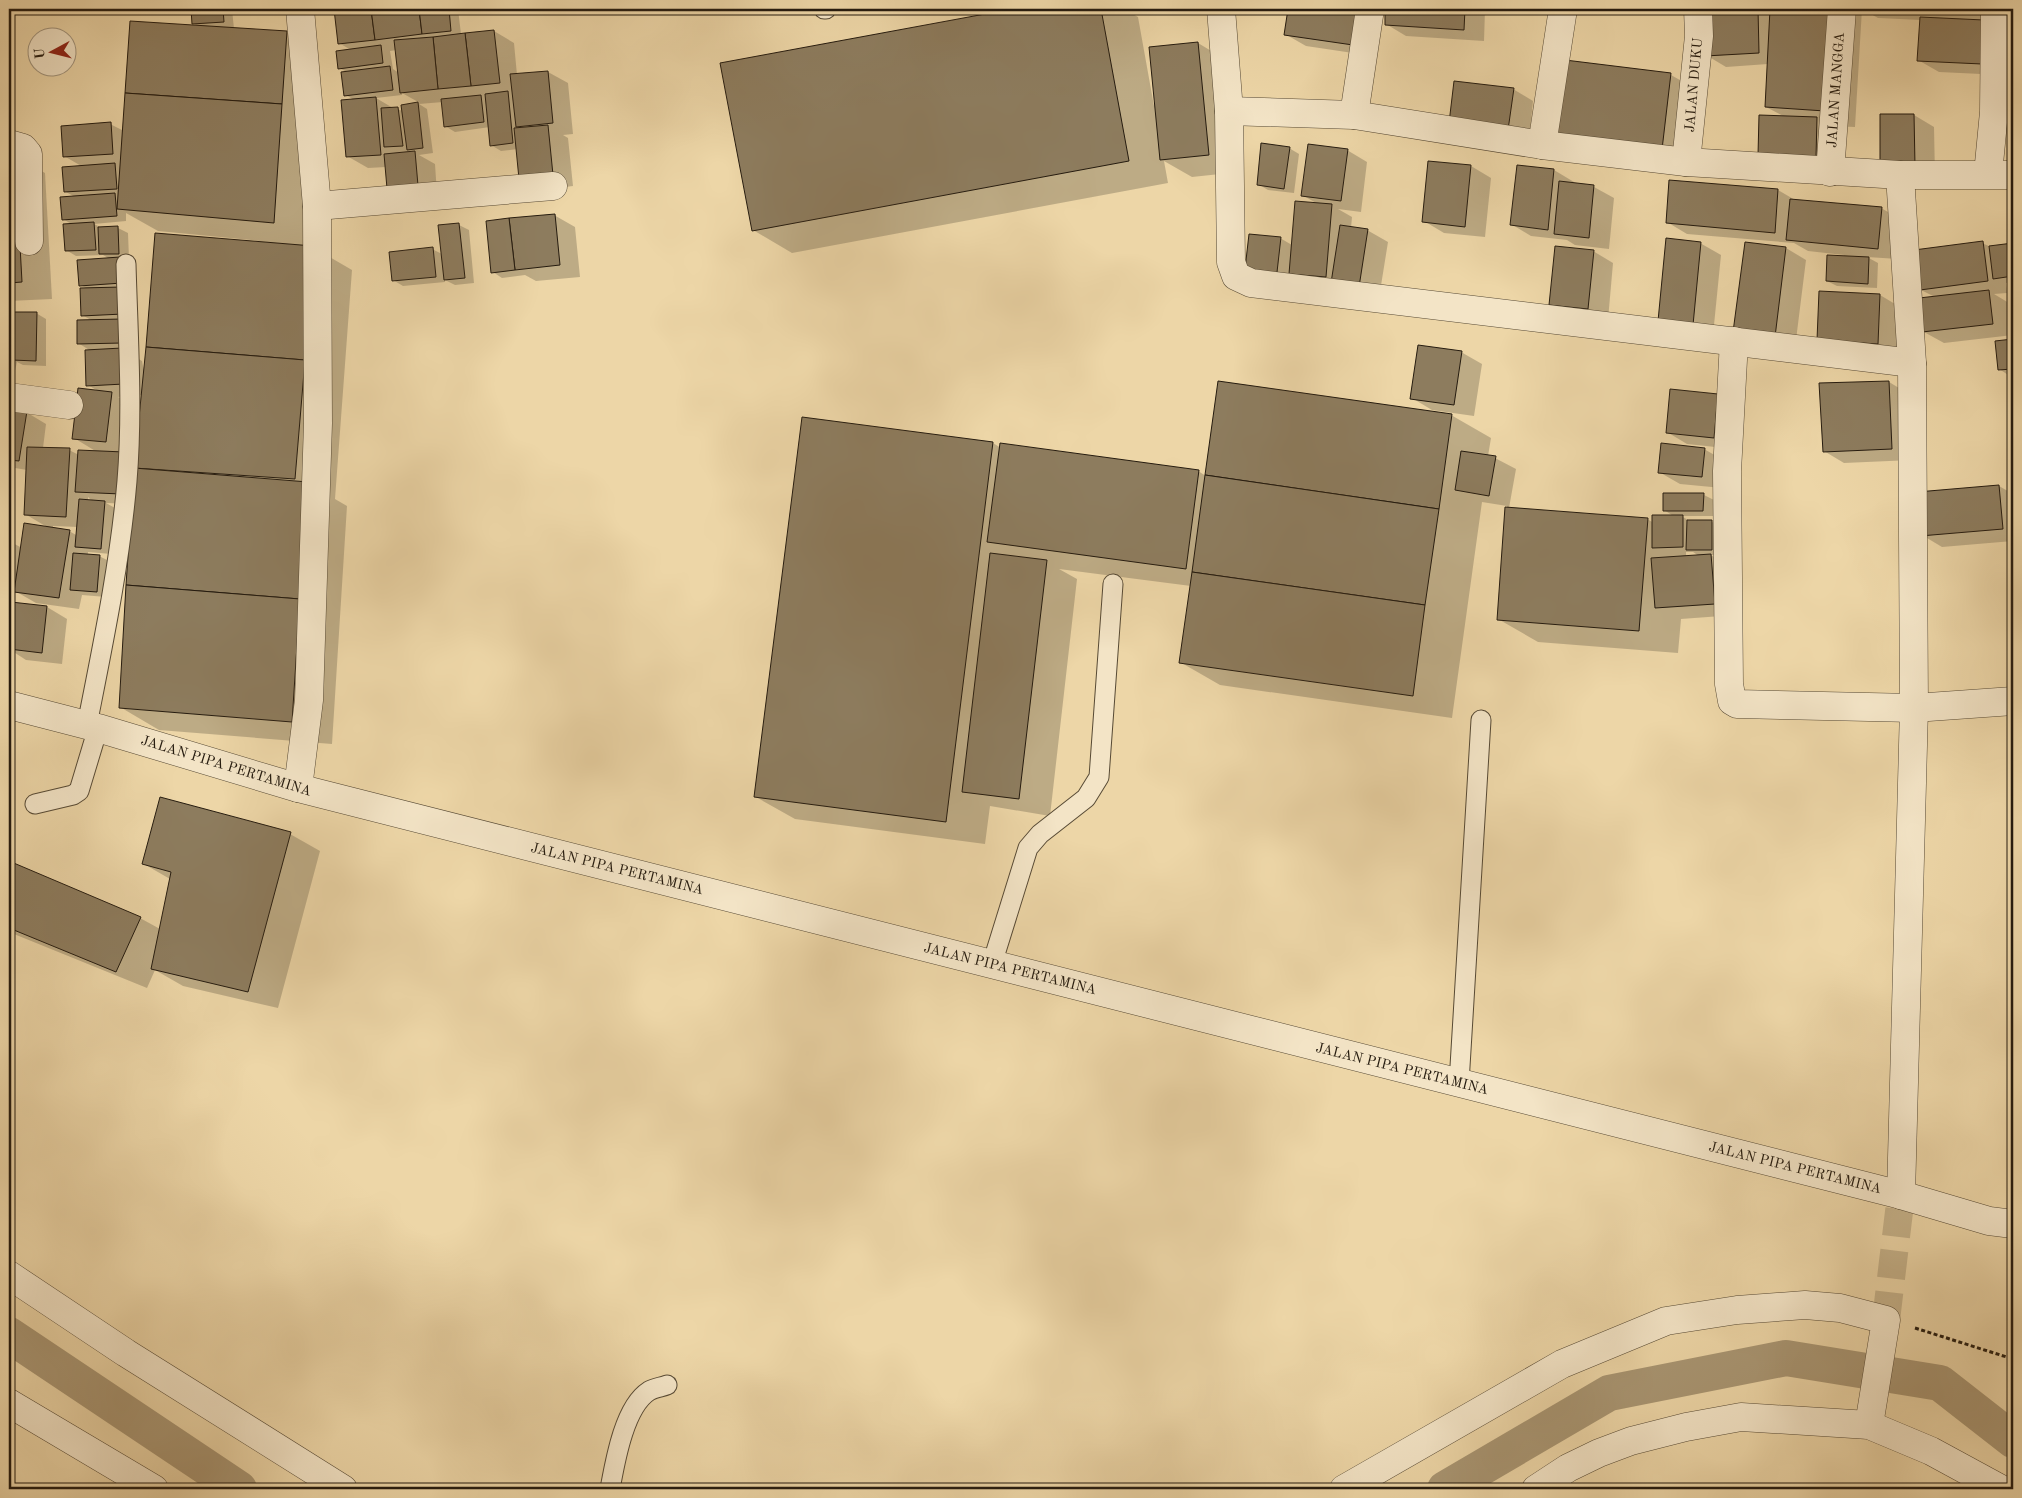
<svg xmlns="http://www.w3.org/2000/svg" width="2022" height="1498" font-family="'Old Standard TT',serif">
<rect width="100%" height="100%" fill="#edd6a7"/>
<filter id="stains"><feTurbulence type="fractalNoise" baseFrequency=".004" numOctaves="4"/><feColorMatrix values="0 0 0 0 .2 0 0 0 0 .09 0 0 0 0 .02 0 0 0 .5 -.17"/></filter>
<radialGradient id="worn" r=".72"><stop offset=".6" stop-color="#630" stop-opacity="0"/><stop offset="1" stop-color="#630" stop-opacity=".3"/></radialGradient>
<g fill="#0003" fill-rule="evenodd">
<path d="M192 9H232L234 29 286 32 316 50 309 245 352 270 335 499 347 506 332 744 159 730 120 707 133 504 106 503 115 508 111 554 88 552V555L99 556 109 561 106 597 82 595 79 609 36 603 15 591 16 583 9 582V541L22 548 47 527 25 514 27 470 9 467V410L26 412 46 424 43 448 69 450 79 455 97 452 74 438 98 391 88 385 91 351 78 343 93 321 82 315 88 289 80 285 110 259 103 255 76 256 66 250 73 225 63 219 75 197 66 192 83 167 64 156 110 124 124 131 199 27 193 23ZM126 213 158 231 260 241 144 371 142 361 120 348 129 259 128 233 118 228H102L94 224 126 221ZM142 395 136 461 132 404 118 397ZM88 497 90 499 95 502 88 501ZM53 526 78 527V536L69 531 53 528Z"/>
<path d="M335 9H458L461 34 494 31 514 43 517 75 548 72 568 83 573 134 563 135 568 138 573 186 541 190 518 149 501 151 491 145 490 127 455 132 445 126 443 102 419 104 427 109 433 153 419 155 435 164 438 209 386 167 368 168 347 156 354 100 346 95 347 72 339 68 351 50 339 43ZM397 50 399 73 393 69 390 51ZM402 93 420 103 402 106 403 111 393 108 376 98 402 95Z"/>
<polygon points="1019,9 1124,9 1138,17 1154,106 1198,43 1228,61 1239,172 1192,177 1164,161 1168,183 792,253 753,230 722,64"/>
<polygon points="1289,9 1365,9 1373,56 1306,46 1285,34"/>
<polygon points="1387,9 1485,9 1484,41 1406,36 1386,24"/>
<polygon points="1704,9 1862,9 1855,127 1831,126 1836,168 1779,166 1785,117 1766,107 1768,64 1726,67 1706,55"/>
<polygon points="1862,9 2004,9 2002,75 1939,72 1918,60 1921,20 1878,18"/>
<polygon points="1566,61 1671,75 1701,92 1691,174"/>
<polygon points="1513,89 1533,101 1529,141 1470,134"/>
<polygon points="1914,115 1934,127 1935,177 1902,178"/>
<polygon points="1289,148 1299,154 1294,193 1268,190 1258,184"/>
<polygon points="1347,150 1367,162 1361,212 1338,209 1352,217 1351,228 1367,230 1388,242 1379,298 1266,289 1280,238 1292,245 1318,204 1302,195"/>
<polygon points="9,156 15,156 45,173 52,299 9,301"/>
<polygon points="1471,166 1491,178 1485,237 1444,233 1424,221"/>
<polygon points="1518,166 1554,170 1574,182 1574,184 1594,187 1614,198 1609,249 1575,245 1567,240 1531,236 1511,224"/>
<polygon points="1670,181 1778,190 1795,200 1881,208 1902,220 1898,259 1867,257 1878,263 1877,288 1837,286 1827,281 1844,255 1808,251 1794,243 1687,234 1667,222"/>
<polygon points="554,215 575,227 580,277 536,281 525,275 502,278 493,272"/>
<polygon points="459,225 469,230 474,283 455,285 445,280 445,282 403,286 393,280 432,249 442,254"/>
<polygon points="1700,243 1721,255 1713,335 1680,332"/>
<polygon points="1982,243 1991,247 2013,245 2013,282 2006,283 2007,293 1994,294 2009,303 2013,335 1944,343 1924,332 1935,297 1921,290"/>
<polygon points="1786,248 1806,260 1795,348 1755,343"/>
<polygon points="1593,251 1613,263 1608,320 1571,316 1551,304"/>
<polygon points="1821,293 1880,295 1900,307 1898,355 1818,340"/>
<polygon points="36,313 46,319 46,366 23,365 17,362 14,375 9,374 9,320 13,322"/>
<polygon points="2013,340 2013,378 1999,369 1997,342"/>
<polygon points="1461,352 1482,364 1474,416 1432,410 1412,398"/>
<polygon points="1889,382 1909,394 1912,460 1844,463 1824,451 1821,385"/>
<polygon points="1718,395 1734,449 1687,444 1667,432"/>
<path d="M1451 415 1491 438 1488 456 1495 458 1516 469 1509 508 1647 519 1654 523 1675 517 1664 510 1704 495 1714 500 1713 516H1681L1690 521 1712 522 1721 527V555H1711L1731 567 1735 615 1681 619 1678 653 1538 642 1498 619 1507 506 1482 502 1452 718 1220 685 1180 662 1191 586 1059 569 1077 579 1050 816 990 806 985 844 795 819 756 797 803 419 993 443 1001 448 1198 471 1206 476ZM1686 552H1693L1699 556 1686 557Z"/>
<polygon points="1704,449 1725,461 1722,488 1680,484 1659,472"/>
<polygon points="1999,486 2013,494 2013,541 1942,547 1922,535 1918,494"/>
<polygon points="12,603 47,607 67,619 62,664 26,660 9,649"/>
<polygon points="290,834 320,851 278,1008 183,986 155,970 147,988 9,932 9,862 140,918 160,929 170,879 144,864"/>
</g>
<g fill="none" stroke-linecap="round" stroke-linejoin="round">
<g stroke="#a99673" stroke-width="36">
<polyline points="9,1335 239,1489"/>
<polyline points="1445,1489 1609,1393 1786,1358 1940,1383 2013,1440"/>
</g>
</g>
<g fill="#8d7c5e" stroke="#251b0f">
<polygon points="191,9 223,9 224,22 192,24"/>
<polygon points="334,9 371,9 375,40 338,44"/>
<polygon points="371,9 419,9 422,34 375,40"/>
<polygon points="419,9 449,9 451,31 422,34"/>
<polygon points="1012,9 1101,9 1129,161 752,231 720,63"/>
<polygon points="1288,9 1359,9 1353,45 1284,35"/>
<polygon points="1385,9 1465,9 1464,30 1385,25"/>
<polygon points="1702,9 1758,9 1759,53 1705,56"/>
<polygon points="1770,9 1831,9 1825,111 1765,107"/>
<polygon points="1901,9 1983,9 1983,12"/>
<polygon points="1920,17 1984,20 1982,64 1917,61"/>
<polygon points="130,21 287,31 282,104 125,93"/>
<polygon points="494,30 500,83 471,86 465,33"/>
<polygon points="465,33 471,86 438,89 433,37"/>
<polygon points="433,37 438,89 400,93 394,40"/>
<polygon points="1198,42 1209,155 1160,160 1149,47"/>
<polygon points="381,45 383,63 338,69 336,51"/>
<polygon points="2010,47 2013,47 2013,121"/>
<polygon points="1565,60 1671,73 1661,158 1554,143"/>
<polygon points="390,66 393,90 344,96 341,72"/>
<polygon points="548,71 553,123 516,127 510,74"/>
<polygon points="1454,81 1514,88 1508,130 1449,123"/>
<polygon points="508,91 513,143 490,146 485,94"/>
<polygon points="125,93 282,104 274,223 117,209"/>
<polygon points="481,95 484,122 444,127 441,99"/>
<polygon points="376,97 381,155 346,157 341,100"/>
<polygon points="418,102 423,148 407,150 401,105"/>
<polygon points="398,107 403,146 384,147 381,108"/>
<polygon points="1880,114 1914,114 1915,166 1880,167"/>
<polygon points="1759,115 1817,117 1816,157 1758,155"/>
<polygon points="111,122 113,154 63,157 61,126"/>
<polygon points="548,125 553,175 519,179 514,128"/>
<polygon points="1261,143 1290,147 1284,189 1257,185"/>
<polygon points="1308,144 1348,149 1341,201 1301,196"/>
<polygon points="415,151 419,197 388,200 384,154"/>
<polygon points="15,154 22,282 9,283 9,155"/>
<polygon points="1428,161 1471,165 1465,227 1422,222"/>
<polygon points="115,163 117,189 64,192 62,167"/>
<polygon points="1517,165 1554,169 1548,230 1510,225"/>
<polygon points="1669,180 1778,189 1775,233 1666,223"/>
<polygon points="1559,181 1594,185 1589,238 1554,234"/>
<polygon points="115,193 117,216 62,220 60,197"/>
<polygon points="1790,199 1882,207 1878,249 1786,240"/>
<polygon points="1295,201 1332,204 1326,277 1289,274"/>
<polygon points="555,214 560,265 515,270 509,218"/>
<polygon points="509,218 515,270 491,273 486,221"/>
<polygon points="94,222 96,250 65,251 63,224"/>
<polygon points="459,223 465,278 444,280 438,225"/>
<polygon points="1340,225 1368,229 1359,287 1331,283"/>
<polygon points="118,226 119,254 99,254 98,227"/>
<polygon points="155,233 313,246 305,360 146,347"/>
<polygon points="1249,234 1281,237 1276,281 1244,278"/>
<polygon points="1666,238 1701,242 1693,325 1658,321"/>
<polygon points="1983,241 1988,281 1920,290 1914,250"/>
<polygon points="1745,242 1786,247 1775,337 1733,332"/>
<polygon points="2013,243 2013,276 1993,279 1989,246"/>
<polygon points="1555,246 1594,250 1588,309 1549,305"/>
<polygon points="433,247 436,277 392,281 389,252"/>
<polygon points="1827,255 1869,257 1868,284 1826,281"/>
<polygon points="120,257 122,283 79,286 77,260"/>
<polygon points="122,287 123,314 81,316 80,288"/>
<polygon points="1989,290 1993,324 1922,332 1919,298"/>
<polygon points="1819,291 1880,294 1878,344 1817,340"/>
<polygon points="12,312 37,312 36,361 12,360"/>
<polygon points="122,319 122,343 77,344 77,320"/>
<polygon points="9,332 12,332 9,348"/>
<polygon points="2013,339 2013,369 1998,370 1995,341"/>
<polygon points="1418,345 1462,351 1454,405 1410,399"/>
<polygon points="146,347 305,360 295,479 134,468"/>
<polygon points="122,348 124,384 86,386 85,350"/>
<polygon points="1218,381 1452,414 1439,509 1205,475"/>
<polygon points="1889,381 1892,449 1823,452 1819,383"/>
<polygon points="78,388 112,392 106,442 72,439"/>
<polygon points="1670,389 1718,394 1714,438 1666,433"/>
<polygon points="9,408 27,411 19,461 9,460"/>
<polygon points="802,417 993,442 946,822 754,797"/>
<polygon points="1000,443 1199,470 1186,569 987,542"/>
<polygon points="1661,443 1705,448 1702,477 1658,473"/>
<polygon points="27,447 70,448 66,517 24,515"/>
<polygon points="78,450 124,452 121,494 75,492"/>
<polygon points="1461,451 1496,456 1489,496 1455,490"/>
<polygon points="134,468 308,482 300,599 126,585"/>
<polygon points="1205,475 1439,509 1425,605 1192,572"/>
<polygon points="1999,485 2003,529 1920,536 1917,492"/>
<polygon points="1663,493 1704,493 1703,511 1663,511"/>
<polygon points="79,499 105,501 101,549 75,547"/>
<polygon points="1505,507 1648,518 1639,631 1497,620"/>
<polygon points="1652,515 1683,515 1683,547 1652,548"/>
<polygon points="1687,520 1712,520 1712,550 1686,550"/>
<polygon points="24,523 70,530 59,598 14,592"/>
<polygon points="73,553 100,555 97,592 70,590"/>
<polygon points="990,553 1047,560 1019,799 962,792"/>
<polygon points="1711,554 1715,604 1655,608 1651,558"/>
<polygon points="1192,572 1425,605 1413,696 1179,663"/>
<polygon points="126,585 300,599 292,722 119,708"/>
<polygon points="11,602 47,606 42,653 9,649"/>
<polygon points="160,797 291,832 248,992 151,969 171,872 142,864"/>
<polygon points="9,861 141,917 116,972 9,928"/>
</g>
<g fill="none" stroke-linecap="round" stroke-linejoin="round">
<polyline stroke="#c5b189" stroke-width="28" stroke-dasharray="28 14" stroke-linecap="butt" points="1886,1320 1901,1195"/>
<defs>
<g id="lane">
<polyline points="824,9 826,9"/>
<path d="M87 725C103 644 120 563 127 481 133 409 128 336 126 264"/>
<polyline points="35,804 73,795 79,791 98,728"/>
<polyline points="992,964 1028,848 1040,834 1086,798 1099,777 1113,584"/>
<polyline points="1459,1083 1481,720"/>
<path d="M610 1489C615 1462 624 1407 649 1391 654 1388 662 1387 667 1385"/>
</g>
<g id="street">
<polyline points="1221,9 1229,111 1231,262 1236,276 1251,283 1912,363"/>
<polyline points="1229,111 1354,115 1542,145 1686,162 1900,175"/>
<polyline points="1354,115 1370,9"/>
<polyline points="9,144 23,148 28,154 29,241"/>
<polyline points="1542,145 1563,9"/>
<polyline points="1686,162 1699,36 1698,9"/>
<polyline points="1830,172 1842,9"/>
<polyline points="1988,174 1994,112 1995,9"/>
<polyline points="317,206 553,186"/>
<polyline points="1734,341 1727,471 1729,684 1732,701 1737,704 1914,708 2013,701"/>
<polyline points="9,397 69,405"/>
<polyline points="9,705 98,728 298,788 1901,1195 1989,1221 2013,1224"/>
<polyline points="298,788 309,700 318,423 317,206 300,9"/>
<polyline points="1901,1195 1914,708 1912,363 1900,175 2013,175"/>
<polyline points="9,1275 126,1353 343,1489"/>
<polyline points="9,1403 154,1489"/>
<polyline points="1344,1489 1562,1364 1666,1321 1737,1310 1805,1305 1840,1308 1886,1320 1869,1425"/>
<polyline points="1536,1489 1568,1468 1599,1453 1631,1441 1686,1427 1741,1417 1869,1425 1931,1451 2001,1489"/>
</g>
</defs>
<use href="#lane" stroke="#574a35" stroke-width="21"/>
<use href="#street" stroke="#574a35" stroke-width="29"/>
<polyline stroke="#251b0f" stroke-width="3" stroke-dasharray="4 2.5" stroke-linecap="butt" points="1915,1328 2013,1359"/>
<use href="#lane" stroke="#f3e4c6" stroke-width="19"/>
<use href="#street" stroke="#f3e4c6" stroke-width="28"/>
</g>
<g text-anchor="middle" dominant-baseline="central" stroke-width="4" stroke-linejoin="round" paint-order="stroke">
<g font-size="14" fill="#251b0f" stroke="#f3e4c6">
<text transform="translate(1694 85) rotate(-85)">JALAN DUKU</text>
<text transform="translate(1836 90) rotate(-86)">JALAN MANGGA</text>
<text transform="translate(226 766) rotate(17)">JALAN PIPA PERTAMINA</text>
<text transform="translate(617 869) rotate(14)">JALAN PIPA PERTAMINA</text>
<text transform="translate(1010 969) rotate(14)">JALAN PIPA PERTAMINA</text>
<text transform="translate(1402 1069) rotate(14)">JALAN PIPA PERTAMINA</text>
<text transform="translate(1795 1168) rotate(14)">JALAN PIPA PERTAMINA</text>
</g>
</g>
<rect width="2022" height="1498" fill="none" stroke="#edd6a7" stroke-width="30"/>
<rect x="10" y="10" width="2002" height="1478" fill="none" stroke="#251b0f" stroke-width="2.5"/>
<rect x="15" y="15" width="1992" height="1468" fill="none" stroke="#251b0f"/>
<g transform="translate(52 52) rotate(263)"><circle r="24" fill="#f3e4c6" stroke="#a1947d"/>
<path d="M0-4L9 19L0 12L-9 19Z" fill="#8f2418"/>
<text y="-8" font-size="14" font-weight="bold" text-anchor="middle" fill="#251b0f">U</text>
</g>
<rect width="100%" height="100%" filter="url(#stains)"/>
<rect width="100%" height="100%" fill="url(#worn)"/>
</svg>
